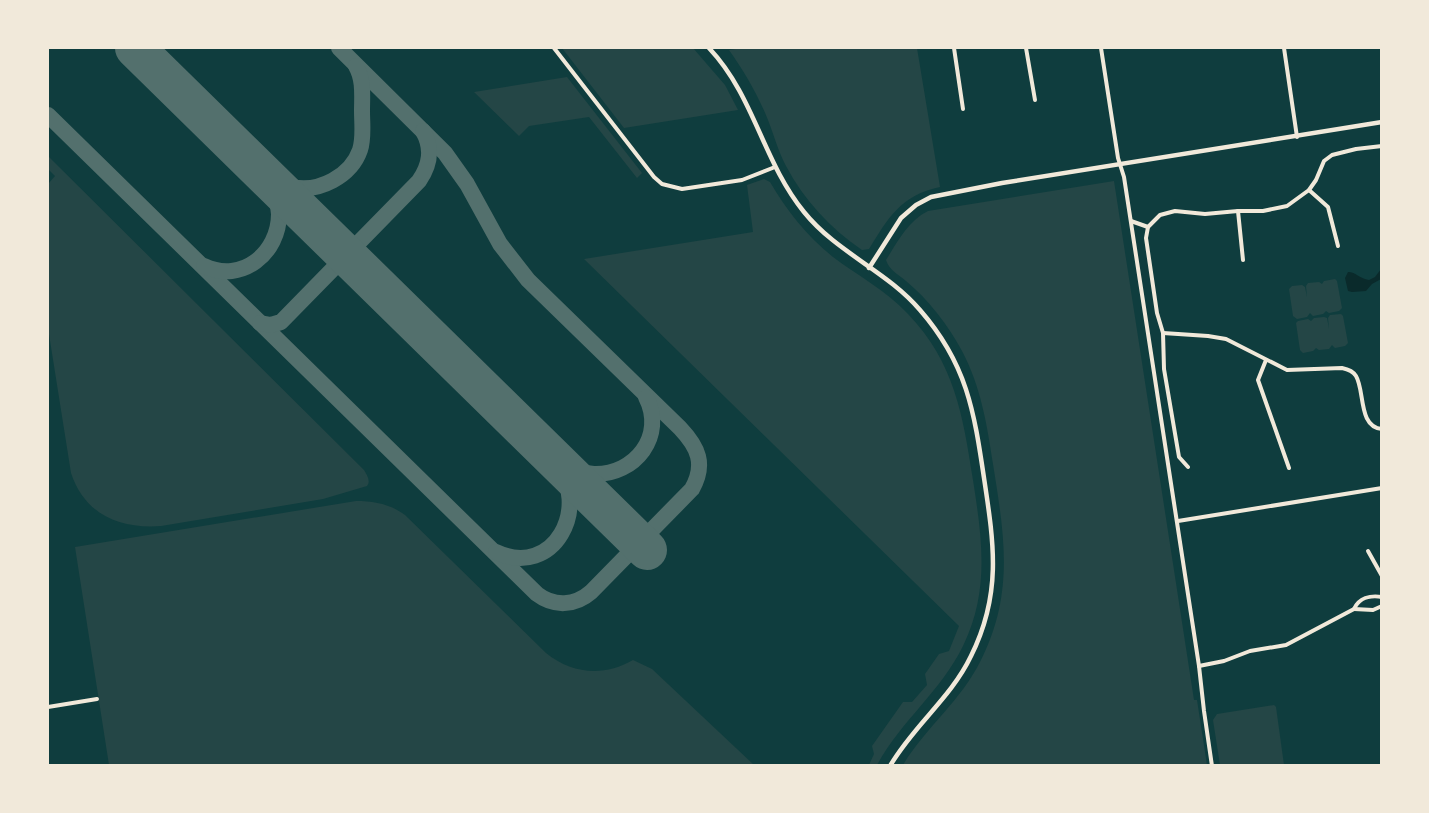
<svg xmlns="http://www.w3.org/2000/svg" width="1429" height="813" font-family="'PT Serif',serif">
<rect width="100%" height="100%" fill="#0f3d3e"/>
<g fill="#244646">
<polygon points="562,48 693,48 725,85 738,110 624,128"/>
<path d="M742 48H917L940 187C901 195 888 218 869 249L862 250C830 228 804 200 786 166 778 151 774 135 768 120 758 95 744 71 729 50Z"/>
<polygon points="567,77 642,173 637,178 589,117 529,126 519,136 474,92"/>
<path d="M48 156 364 470C367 475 371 481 367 486L323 499 161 526C120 529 85 515 71 473L48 328V184L55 176 48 169Z"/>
<path d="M764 179 770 182C787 211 807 236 833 257 858 276 886 290 908 314 955 363 963 416 973 480 982 538 990 591 963 646 941 691 901 721 877 765H869L874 754 872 746 903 702H912L927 685 925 674 939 654 949 651 959 626 584 259 753 232 747 185Z"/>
<path d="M1114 181 1194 700H1197L1207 765H903C926 727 961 701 981 660 1015 592 1004 534 993 464 987 425 981 387 962 351 948 325 929 300 906 281 898 274 889 270 886 260 898 241 908 221 928 211Z"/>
<polygon points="1335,279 1337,281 1342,308 1339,311 1329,313 1326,311 1323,314 1313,316 1310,313 1307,317 1297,319 1293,316 1289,289 1292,286 1302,285 1305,287 1307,297 1306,286 1308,283 1319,282 1322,284 1324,281"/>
<polygon points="1341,314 1343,316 1348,343 1345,346 1335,348 1332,345 1329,349 1319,350 1316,348 1313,351 1303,353 1300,350 1296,323 1298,321 1308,319 1311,321 1314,318 1324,317 1327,318 1329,329 1328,318 1330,315"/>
<path d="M356 501C374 501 390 504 405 515L546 653C572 674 604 677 633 660L652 669 754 765H109L75 547Z"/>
<polygon points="1274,705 1276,707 1284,765 1220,765 1213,720 1217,714"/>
</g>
<path fill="#0a2a2b" d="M1381 269V279L1372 284 1366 291 1352 292 1348 291 1345 278 1348 272C1356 272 1360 279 1369 280L1375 277Z"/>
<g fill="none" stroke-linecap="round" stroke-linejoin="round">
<g stroke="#53706d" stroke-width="16">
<path d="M48 115 537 594C554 607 575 606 591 592L692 489C706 464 698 447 680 428L528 280 500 244 467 184 445 153 339 48"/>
<path d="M261 171C271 178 280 184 292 187 319 193 351 176 360 150 364 138 362 124 362 111 362 96 364 80 356 66"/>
<path d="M204 266C242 284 279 253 279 214 278 199 271 187 263 174"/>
<path d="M260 323 271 325 281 322 419 181C430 165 433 149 423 131"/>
<path d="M551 456C565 464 577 473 594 474 635 475 666 436 646 397"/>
<path d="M496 552C554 579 592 507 555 461"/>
</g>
<polyline stroke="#53706d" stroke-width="40" points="135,48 647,550"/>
<g stroke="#f1e9da" stroke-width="4">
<polyline points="554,48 654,177 662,184 682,189 742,180 775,167"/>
<polyline points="954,48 963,109"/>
<polyline points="1026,48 1035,100"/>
<polyline points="1101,48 1118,158 1124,177 1199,666 1204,711 1212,766"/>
<polyline points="1284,48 1297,137"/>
<polyline points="1309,190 1328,207 1338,246"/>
<polyline points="1238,211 1243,260"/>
<polyline points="1131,221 1148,227"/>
<path d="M1163 333 1208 336 1226 339 1287 370 1342 368C1347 369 1353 371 1356 376 1365 391 1358 427 1382 429"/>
<polyline points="1266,360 1258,380 1289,468"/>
<polyline points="1188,467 1179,457 1164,369 1163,333 1157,313 1146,238 1148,227 1160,215 1175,211 1205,214 1238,211 1263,211 1287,206 1309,190 1316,180 1324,161 1332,155 1356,149 1382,146"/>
<polyline points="1178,521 1382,488"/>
<polyline points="1368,551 1382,576"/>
<polyline points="1354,609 1373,610 1382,606"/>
<path d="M1199 666 1224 661 1250 651 1286 645 1354 609C1359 598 1370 595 1382 597"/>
<polyline points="48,707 97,699"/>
</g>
<g stroke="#f1e9da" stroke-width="4.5">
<path d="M709 48C755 97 762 160 804 212 837 253 887 271 920 310 967 364 974 411 984 478 994 544 1002 594 971 656 951 698 913 726 890 766"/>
<polyline points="869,268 901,218 916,205 931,197 1002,183 1382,122"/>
</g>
</g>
<rect width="1429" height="813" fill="none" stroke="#f1e9da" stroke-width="98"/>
</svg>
